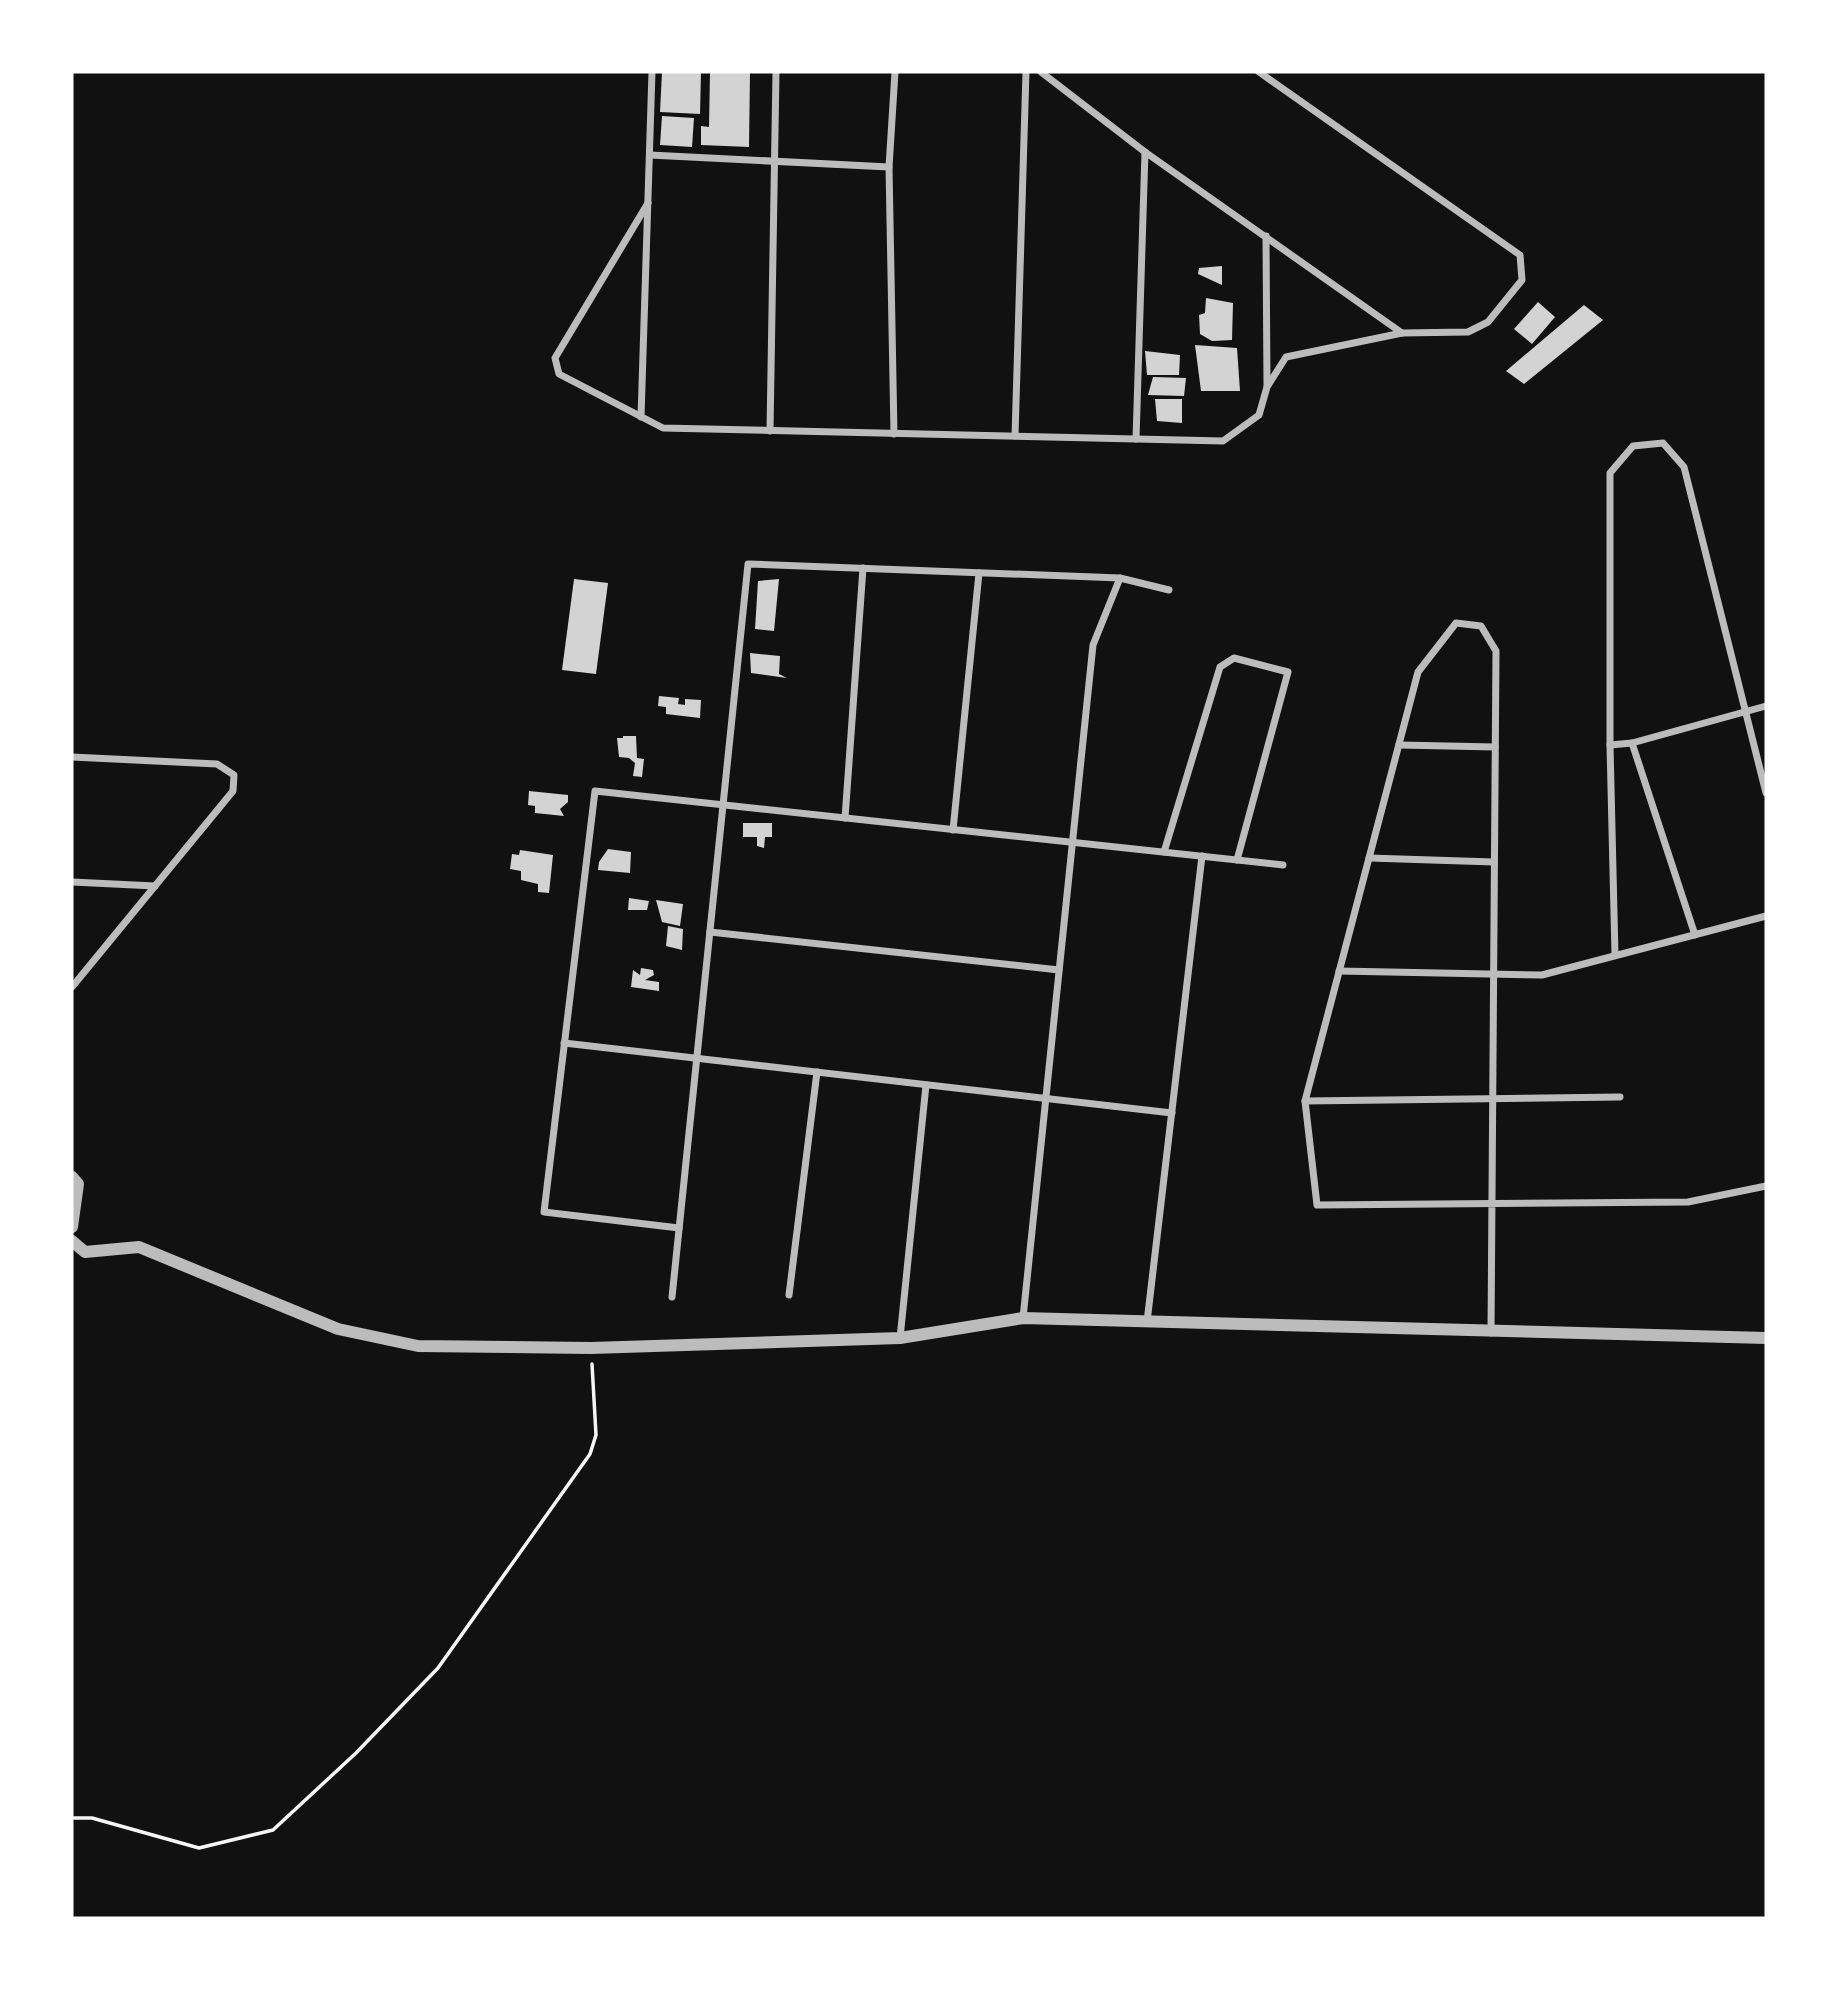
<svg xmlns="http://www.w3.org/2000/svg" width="1838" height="1990" font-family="Literata,serif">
<rect width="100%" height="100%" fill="#111"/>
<g fill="#d3d3d3">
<polygon points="662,72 701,72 700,114 660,112"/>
<polygon points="710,72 750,72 749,147 701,145 701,126 709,127"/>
<polygon points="662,116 694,118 692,147 660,145"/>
<polygon points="1222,266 1222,285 1198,274 1199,268"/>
<polygon points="1206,298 1233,303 1232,340 1212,341 1200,334 1199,315 1205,313"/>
<polygon points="1538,302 1555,317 1532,344 1514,329"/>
<polygon points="1584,305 1603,320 1524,384 1506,371"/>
<polygon points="1195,345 1237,348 1240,391 1201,391"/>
<polygon points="1145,351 1180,355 1179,375 1147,375"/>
<polygon points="1153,377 1186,378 1184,396 1148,395"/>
<polygon points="1155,399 1182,399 1182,423 1157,421"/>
<polygon points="574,579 608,583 596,674 562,670"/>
<polygon points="779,579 774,631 755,629 758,581"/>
<polygon points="750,653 780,656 779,674 787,678 751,673"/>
<polygon points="659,696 679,698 678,704 685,705 685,699 701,700 700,718 666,714 666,707 658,706"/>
<polygon points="623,736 636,736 637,758 644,759 642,777 633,776 635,763 629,758 619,757 617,738 623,738"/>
<polygon points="529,791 568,795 568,802 560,809 564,816 535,813 535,806 528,805"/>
<polygon points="743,823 772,823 772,837 765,837 764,848 757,846 757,837 743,837"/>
<polygon points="608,849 631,852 630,873 598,870 599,862"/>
<polygon points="520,850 553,855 549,893 538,892 538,884 521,880 521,871 510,869 512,854 519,855"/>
<polygon points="629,898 649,901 647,910 628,910"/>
<polygon points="656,900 683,904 680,926 662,922"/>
<polygon points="668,926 683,929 682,950 666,946"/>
<polygon points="641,968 653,970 654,975 645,980 659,982 659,991 631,987 633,970 640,975"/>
</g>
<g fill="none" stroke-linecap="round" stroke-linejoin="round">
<polyline stroke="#f5f5f5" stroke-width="3.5" points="72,1818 92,1818 199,1848 273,1830 356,1753 438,1668 590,1454 596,1435 592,1364"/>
<g stroke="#bcbcbc" stroke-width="7">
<polyline points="1041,72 1145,152 1402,333"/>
<polyline points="650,155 889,167"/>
<polyline points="648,203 555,358 559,374 663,428 1223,441 1259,415 1267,387 1286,357 1402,333 1468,332 1488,322 1522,280 1520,255 1259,72"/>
<polyline points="1266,236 1267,386"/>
<polyline points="641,417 652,72"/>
<polyline points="770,431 776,72"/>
<polyline points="894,434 889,167 895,72"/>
<polyline points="1015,436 1026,72"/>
<polyline points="1136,439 1145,152"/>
<polyline points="1632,743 1695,935"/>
<polyline points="1399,745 1495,747"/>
<polyline points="1610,745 1632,743 1766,706"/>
<polyline points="72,757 217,764 234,775 233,791 72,987"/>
<polyline points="845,818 863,568"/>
<polyline points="953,830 979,573"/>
<polyline points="1164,852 1220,667 1234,658 1288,672 1237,860"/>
<polyline points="1369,858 1494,862"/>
<polyline points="72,882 155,886"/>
<polyline points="710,932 1059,970"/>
<polyline points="1615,955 1610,745 1610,473 1633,446 1663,443 1684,467 1766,793"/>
<polyline points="1339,971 1542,975 1766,916"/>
<polyline points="564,1043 1172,1113"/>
<polyline points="1305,1101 1620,1097"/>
<polyline points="679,1228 544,1212 595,791 1283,865"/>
<polyline points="789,1295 817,1072"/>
<polyline points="672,1297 748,564 1120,578 1169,590"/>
<polyline points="1023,1318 1093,645 1120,578"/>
<polyline points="1147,1322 1202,856"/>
<path d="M1491 1333C1493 1105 1494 878 1496 651L1481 626 1456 623 1418 672 1305 1101 1317 1205 1688 1202 1766 1186"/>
<polyline points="900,1338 926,1085"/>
</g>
<g stroke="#bcbcbc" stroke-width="12">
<polyline points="72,1177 78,1184 72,1227"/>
<polyline points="72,1241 85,1252 139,1247 338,1329 418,1346 591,1348 900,1338 1023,1318 1766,1338"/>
</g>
</g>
<rect width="1838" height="1990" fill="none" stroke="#ffffff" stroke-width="147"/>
</svg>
